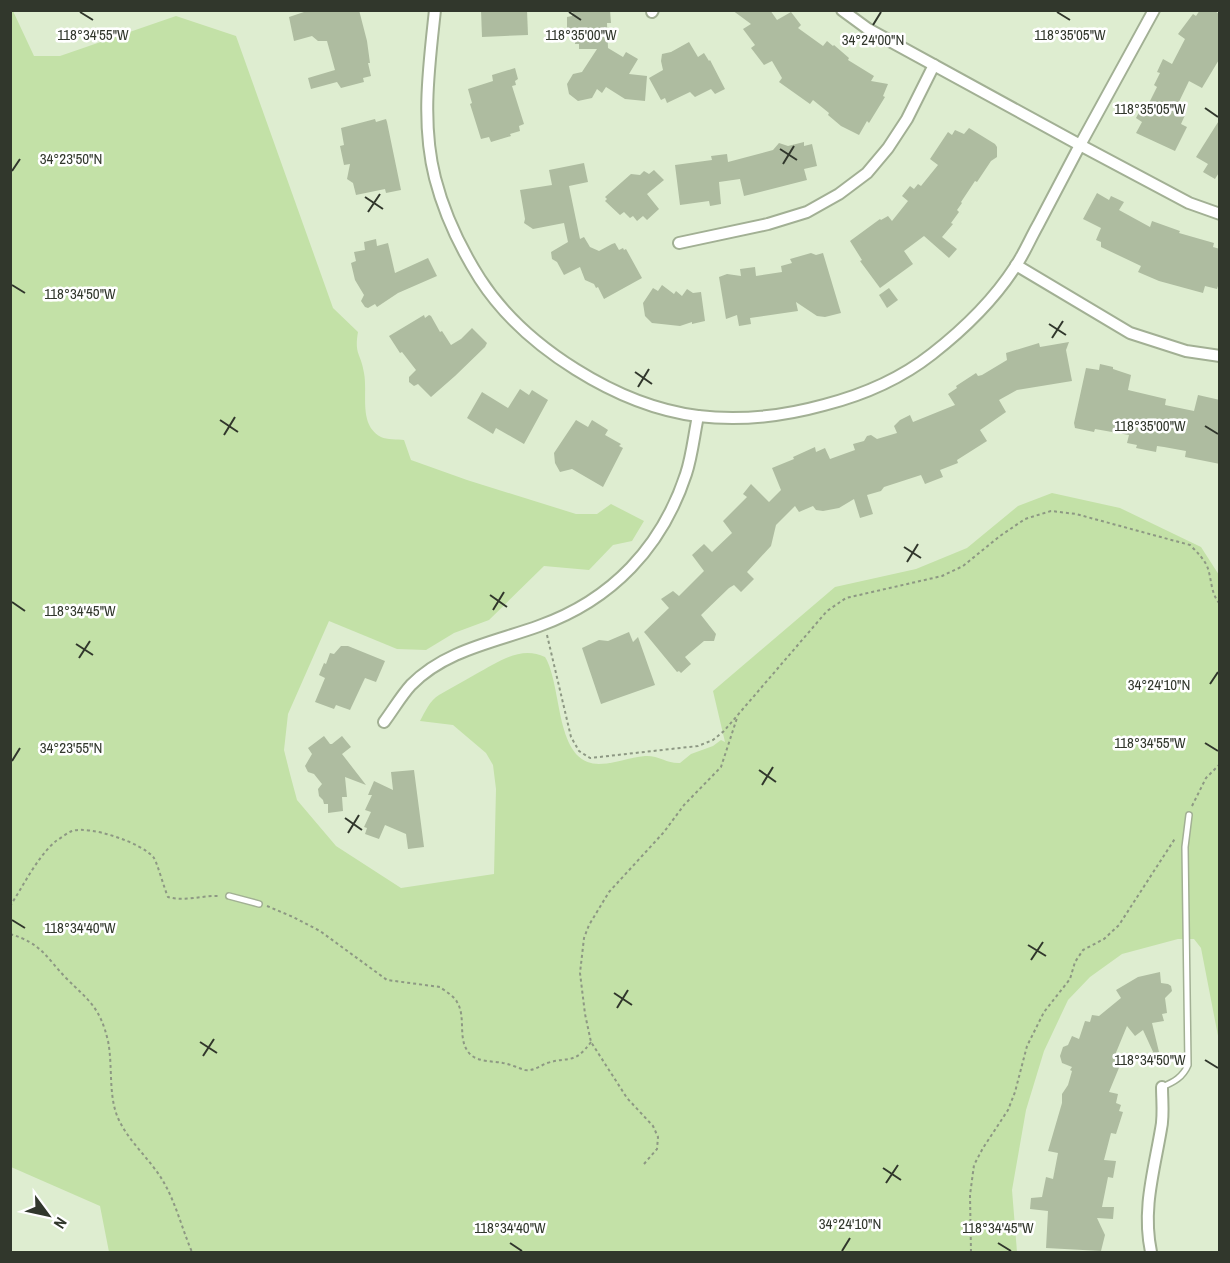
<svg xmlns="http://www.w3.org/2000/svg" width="1230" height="1263" font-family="'Archivo Narrow',sans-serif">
<rect width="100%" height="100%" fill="#deedd0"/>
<path fill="#c3e1a7" d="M11 11H13L34 56H60L176 16 236 36 333 308 358 332C354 355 361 353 364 373 368 394 358 425 381 437 387 440 397 439 404 440L411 460 467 480 576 514H597L611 504 644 521 632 541 613 545 589 570 544 566 489 620 454 633 426 650 397 649 329 621 288 714 284 750 290 774 297 800 336 846 401 888 494 874 496 789 493 765 486 753 453 725 420 721C425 712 430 700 439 695 451 688 464 681 476 674 497 663 520 645 545 657 563 686 554 764 599 764 614 764 630 757 645 756 658 755 668 764 680 763L691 754 713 746 721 740 725 742 713 691 835 587 916 569 967 548 1018 506 1052 493 1120 508 1201 547 1219 575V1041L1201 948 1194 939H1178L1122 954 1090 977 1068 1000 1044 1051 1026 1110 1012 1190 1017 1252H109L100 1206 11 1167Z"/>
<g fill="#aebca0">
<polygon points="310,10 359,10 367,41 370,63 368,63 371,76 363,78 364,82 341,88 337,82 311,89 308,78 335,70 327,41 318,41 312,36 294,41 289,17"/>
<polygon points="481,10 527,10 528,35 482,37"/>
<polygon points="573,10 610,10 611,23 607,23 608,48 623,57 626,52 638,59 629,74 647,76 645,101 625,99 606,87 602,93 597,89 592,98 578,101 569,94 567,84 573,74 582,72 597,49 579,49 579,44 575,44 575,35 567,36 567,17 572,16"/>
<polygon points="732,10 770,10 777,20 791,12 801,25 798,28 823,46 827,41 833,46 834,45 849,58 848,60 874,76 871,81 888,84 883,96 885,97 869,123 867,121 859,135 841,126 828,115 829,113 813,100 810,104 779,82 782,78 772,61 764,65 751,48 755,45 743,29 751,24"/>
<polygon points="1200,10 1214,10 1220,15 1220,58 1202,88 1189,81 1176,108 1186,113 1181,124 1187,127 1175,151 1136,133 1142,122 1136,118 1142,107 1146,109 1157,87 1154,85 1160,73 1157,72 1163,59 1172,64 1185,39 1178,34 1193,14 1196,16"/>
<polygon points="689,42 698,57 704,53 709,61 710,60 725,89 715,94 711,89 695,97 690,92 667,103 665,98 661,100 649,78 663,70 661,61 662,54 671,52"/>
<polygon points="515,68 518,79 515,81 516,85 512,86 524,124 519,126 520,131 510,134 511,136 491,142 489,137 481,139 470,104 472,103 468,89 493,81 492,75"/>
<polygon points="375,119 376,122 386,119 387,122 401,190 386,193 385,189 356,195 353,183 347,179 350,164 344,165 340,146 344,145 341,128"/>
<polygon points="1220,119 1220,171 1215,179 1203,172 1208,164 1196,157"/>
<polygon points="969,128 995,144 997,147 997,157 991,161 977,182 975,181 961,202 962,203 957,210 959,212 951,223 953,224 942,237 957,249 949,258 924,236 904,251 913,264 880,288 860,261 862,260 850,241 880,219 881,220 888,216 892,221 908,201 902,196 910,186 914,189 918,184 921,186 938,165 930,159 948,132 952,135 955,130 964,134"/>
<polygon points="804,142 804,146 812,144 817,166 804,169 807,180 744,196 740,179 719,182 721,204 710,206 709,201 680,205 675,165 712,160 711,156 727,154 728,162 773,150 779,143 788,146"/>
<polygon points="584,163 588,182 569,186 580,239 584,237 590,247 599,251 612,244 615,243 619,250 623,248 624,250 626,249 642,278 604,299 598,287 596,288 594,284 585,280 580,267 564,275 557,262 552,259 551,252 568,242 564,223 533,229 524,223 525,219 520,190 552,185 549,170"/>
<polygon points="654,170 664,180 647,194 659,209 647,220 643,216 637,221 633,216 630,218 624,212 620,215 605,201 607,199 605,197 631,174 640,175 644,171 649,174"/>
<polygon points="1097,193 1109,200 1111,196 1124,202 1119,210 1150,227 1152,221 1180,231 1179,233 1214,243 1213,247 1220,249 1220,280 1217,289 1205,286 1203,293 1159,281 1138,272 1141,266 1101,247 1101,242 1096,240 1101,228 1083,219"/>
<polygon points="376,239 377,246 388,243 395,273 428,258 437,276 398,293 377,307 375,304 368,308 365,307 361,301 364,295 355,280 351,263 356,261 354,252 365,250 364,242"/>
<polygon points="811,253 816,255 823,253 841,313 825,317 817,316 796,302 798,311 750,318 751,324 739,326 737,315 726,319 719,277 727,274 741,276 740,269 755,267 756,276 782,272 781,266 792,263 790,259"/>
<polygon points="662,285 674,294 676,291 682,296 687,289 693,293 701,292 705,321 692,324 692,322 680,326 652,323 645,316 643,303 653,288 658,291"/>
<polygon points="889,288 898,300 887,308 879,295"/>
<polygon points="424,315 425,318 429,315 431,316 440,332 442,331 451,345 461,339 472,328 487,343 485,347 455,376 431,397 418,384 414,386 409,382 409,377 416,370 402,352 400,353 389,336"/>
<polygon points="1069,342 1066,350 1072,381 1017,390 999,400 1006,412 980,430 987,441 957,460 958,463 940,470 943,477 925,484 921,475 884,487 881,491 867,495 873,514 860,518 854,499 839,508 823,511 816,510 813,506 799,512 795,506 776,525 771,546 747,572 754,579 741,592 734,585 729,588 701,615 716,634 714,641 704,641 685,657 691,664 681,673 679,671 677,672 644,632 669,608 661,599 673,591 679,596 704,571 692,555 704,544 712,552 732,533 723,521 747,497 743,494 751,484 769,502 781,490 772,468 794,459 793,457 815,447 816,452 825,448 830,459 855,450 853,444 864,441 867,436 871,435 877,439 897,433 894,426 900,420 910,415 913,422 955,405 948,394 957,388 956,386 976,373 978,376 982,375 1007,360 1006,353 1039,343 1040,347"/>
<polygon points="1100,364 1113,367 1113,369 1131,375 1128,390 1166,399 1165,405 1194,411 1198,395 1220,400 1220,464 1185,457 1186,451 1164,447 1157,446 1156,452 1136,448 1137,445 1127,443 1129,435 1095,429 1094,432 1075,428 1074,423 1086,368 1099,370"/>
<polygon points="520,389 529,395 532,390 548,400 524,444 496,428 493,434 467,418 482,392 508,408"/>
<polygon points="576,420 588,427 592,420 605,428 608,430 605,435 621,444 619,446 623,448 603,487 572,469 560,472 555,463 554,453"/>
<polygon points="629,632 633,642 638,637 655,685 601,704 582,648 599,640 608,641"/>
<polygon points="341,646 348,646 385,661 376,682 365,678 350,710 336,705 334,709 315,702 325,678 319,675 324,663 326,664 330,653 334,654"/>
<polygon points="324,736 330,744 332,744 342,736 351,747 342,754 366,785 345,777 347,797 342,797 343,811 328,813 328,804 324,804 323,800 319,796 318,789 322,784 314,774 308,772 305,766 312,754 308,748"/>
<polygon points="414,770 424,847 408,849 406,834 385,825 379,839 365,834 367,828 364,827 371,812 365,810 372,795 368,795 374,781 393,790 391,772"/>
<polygon points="1160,972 1161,983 1168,984 1171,986 1172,991 1165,998 1167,1013 1162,1014 1164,1021 1152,1023 1159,1052 1154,1054 1143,1030 1135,1036 1127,1026 1115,1055 1123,1058 1109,1092 1118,1094 1116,1103 1121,1105 1119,1111 1123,1112 1116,1134 1111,1133 1104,1160 1116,1161 1113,1178 1108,1177 1102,1207 1114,1207 1113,1219 1097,1218 1105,1235 1101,1251 1046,1248 1048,1211 1030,1209 1031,1198 1042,1197 1046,1177 1053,1179 1058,1153 1048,1151 1062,1103 1062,1094 1068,1085 1072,1071 1070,1070 1072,1067 1062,1063 1060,1056 1063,1047 1068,1045 1072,1036 1079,1039 1085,1021 1090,1022 1092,1015 1099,1016 1121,998 1116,990 1138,977"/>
</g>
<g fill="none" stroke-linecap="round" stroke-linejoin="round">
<defs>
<g id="service">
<polyline points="229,896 259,904"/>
<path d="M1162 1087C1174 1082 1183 1077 1188 1065L1185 847 1189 815"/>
</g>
<g id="minor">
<path d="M435 10C429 66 421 123 435 178 444 213 461 249 480 279 524 347 618 406 698 416 739 421 784 416 824 405 863 395 899 380 932 354 964 329 993 301 1015 267 1024 254 1030 239 1038 225 1052 198 1066 172 1080 145L868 29 842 10"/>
<polyline points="1154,10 1080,145 1189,203 1220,214"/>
<polyline points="652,12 653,10"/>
<polyline points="679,243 768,224 807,212 839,194 867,173 888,148 907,119 934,65"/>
<polyline points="1016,265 1130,333 1186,351 1220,356"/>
<path d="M384 722C393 710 401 696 411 685 445 650 495 642 539 626 612 600 662 547 686 474 692 456 694 435 698 416"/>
<path d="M1151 1252C1142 1209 1154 1171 1161 1129 1164 1116 1162 1101 1162 1087"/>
</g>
</defs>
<use href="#service" stroke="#a2b094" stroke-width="8"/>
<use href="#minor" stroke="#a2b094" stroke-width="14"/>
<g stroke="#8d9883" stroke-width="2" stroke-dasharray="3 3" stroke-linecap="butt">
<path d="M547 635 571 737 579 751 590 758 698 746 713 740 724 731 827 611 846 598 942 576 963 566 1000 536 1025 519 1051 511 1076 514 1190 545C1197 552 1203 558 1207 566 1212 578 1210 593 1220 604"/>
<polyline points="1192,806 1206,778 1220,764"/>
<path d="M10 906C24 885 37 857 56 841 61 838 67 833 72 831 89 825 143 843 154 858 158 865 164 888 168 897 185 902 202 895 220 896"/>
<path d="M267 906 293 917 320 931 387 980 440 987C445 991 454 996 457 1002 467 1018 456 1041 471 1055 479 1062 493 1061 503 1063 510 1064 518 1068 525 1070 534 1071 540 1066 547 1063 570 1056 574 1065 591 1042"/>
<path d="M10 934C41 943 46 957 66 978 89 1001 100 1007 108 1041 113 1066 108 1095 118 1118 128 1141 150 1159 163 1181 176 1203 182 1229 192 1252"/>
<polyline points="644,1164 657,1149 658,1137 653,1126 627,1098 591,1042 585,1014 580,973 584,938 589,925 609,892 664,832 684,805 721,767 737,718"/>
<polyline points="971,1252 970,1195 974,1165 983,1148 1008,1110 1015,1092 1027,1046 1044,1012 1070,979 1075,962 1083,950 1104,939 1119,925 1176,837"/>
</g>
<use href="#service" stroke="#fff" stroke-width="5"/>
<use href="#minor" stroke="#fff" stroke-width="10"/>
</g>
<path fill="none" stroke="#31372c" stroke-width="2" d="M80 12 93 20M569 12 581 20M1057 12 1070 20M873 25 881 12M1205 108 1218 117M780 149 797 160M783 164 794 146M12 171 20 159M365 197 383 209M368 212 380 194M12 285 25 293M1049 324 1066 335M1052 338 1063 321M635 372 652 384M638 387 649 369M220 420 238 432M1205 426 1218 434M224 435 235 417M904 547 921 558M907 562 918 544M490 595 507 607M12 602 25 611M493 610 504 592M76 644 93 655M79 658 90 641M1210 684 1218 672M1205 743 1218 751M12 761 20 748M759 770 776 782M762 785 773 767M345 818 362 830M348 833 359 815M12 920 25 928M1028 945 1046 956M1031 960 1043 942M614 993 632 1005M617 1008 628 990M200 1042 217 1053M203 1056 214 1039M1205 1060 1218 1068M883 1168 901 1180M886 1183 898 1165M510 1243 522 1251M998 1243 1011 1251M842 1251 850 1238"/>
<g font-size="15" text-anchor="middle" fill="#31372c" stroke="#fff" stroke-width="5" stroke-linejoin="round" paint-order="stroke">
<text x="1070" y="40">118°35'05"W</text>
<text x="93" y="40">118°34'55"W</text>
<text x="581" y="40">118°35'00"W</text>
<text x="873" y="45">34°24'00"N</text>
<text x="1150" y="114">118°35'05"W</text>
<text x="71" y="164">34°23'50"N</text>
<text x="80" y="299">118°34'50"W</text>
<text x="1150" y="431">118°35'00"W</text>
<text x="80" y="616">118°34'45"W</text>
<text x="1159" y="690">34°24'10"N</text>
<text x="1150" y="748">118°34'55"W</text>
<text x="71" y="753">34°23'55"N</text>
<text x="80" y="933">118°34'40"W</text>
<text x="1150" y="1065">118°34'50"W</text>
<text x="850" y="1229">34°24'10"N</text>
<text x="510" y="1233">118°34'40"W</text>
<text x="998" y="1233">118°34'45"W</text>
</g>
<rect width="1230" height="1263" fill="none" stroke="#31372c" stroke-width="24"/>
<g transform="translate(48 1215) rotate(123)" stroke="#ffffff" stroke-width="4.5" paint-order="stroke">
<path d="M0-4.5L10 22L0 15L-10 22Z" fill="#31372c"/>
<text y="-9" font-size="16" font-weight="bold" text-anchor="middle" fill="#31372c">N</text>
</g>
</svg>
